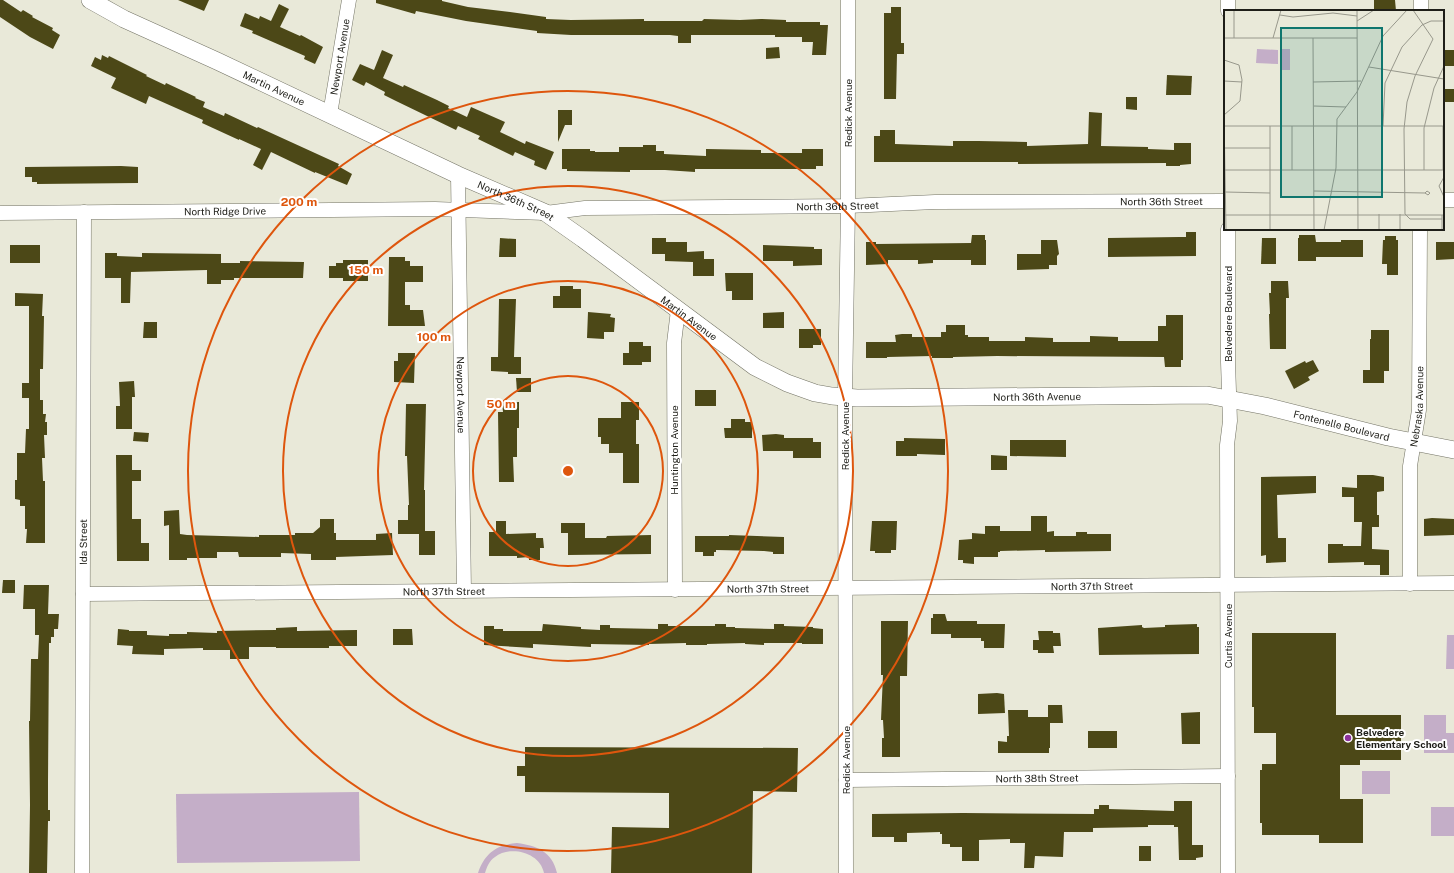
<svg xmlns="http://www.w3.org/2000/svg" width="1454" height="873" font-family="'Public Sans',sans-serif">
<rect width="100%" height="100%" fill="#e9e9d9"/>
<g fill="#c4aec8">
<polygon points="1447,635 1454,635 1454,669 1446,669"/>
<polygon points="1424,715 1446,715 1446,733 1454,733 1454,753 1424,753"/>
<rect x="1362" y="771" width="28" height="23"/>
<polygon points="359,792 360,861 177,863 176,794"/>
<rect x="1431" y="807" width="23" height="29"/>
<path d="M517 843C537 846 552 851 557 873H544C540 852 510 845 495 857 489 861 487 867 485 873H478C485 853 496 845 517 843Z"/>
</g>
<g fill="#4c4817">
<polygon points="0,0 3,0 21,12 23,10 33,16 32,17 53,28 52,30 60,35 53,49 30,37 0,17"/>
<polygon points="178,0 209,0 204,11"/>
<polygon points="376,0 442,0 442,1 468,7 510,12 546,17 546,19 571,20 644,19 644,21 702,21 704,19 740,20 761,19 786,20 786,22 820,22 820,25 828,25 826,55 812,55 813,42 802,42 802,37 775,37 775,35 691,35 691,43 678,43 678,36 670,35 571,35 537,33 537,31 466,21 416,11 415,14 376,3"/>
<polygon points="1374,0 1395,0 1396,11 1374,11"/>
<polygon points="279,4 289,9 280,27 300,36 301,35 323,47 315,64 304,59 305,56 252,33 253,31 240,26 245,13 259,19 260,16 271,21"/>
<polygon points="891,7 901,7 901,43 904,43 904,54 897,54 896,99 884,99 884,13 891,13"/>
<polygon points="779,47 780,58 766,59 766,48"/>
<polygon points="382,50 393,55 383,78 403,87 404,85 437,100 449,106 448,108 467,117 471,107 505,122 500,132 525,144 526,141 554,152 546,170 534,165 535,161 515,152 513,156 478,139 480,136 458,126 456,130 396,101 384,95 385,92 366,82 364,86 352,80 360,64 374,70"/>
<rect x="1443" y="50" width="11" height="16"/>
<polygon points="102,55 108,58 109,56 147,75 146,76 165,85 166,83 196,97 195,98 205,102 203,107 224,116 225,113 257,128 258,127 339,164 338,166 352,174 347,185 315,172 315,173 271,152 262,170 253,165 261,149 239,139 239,140 202,123 203,120 149,96 146,104 111,88 116,78 91,66 95,57 101,60"/>
<polygon points="1167,75 1192,76 1191,95 1166,95"/>
<rect x="1443" y="89" width="11" height="13"/>
<polygon points="1126,97 1137,97 1137,110 1126,109"/>
<polygon points="558,110 572,110 572,125 565,125 558,142"/>
<polygon points="1089,112 1102,113 1101,146 1148,147 1148,149 1174,150 1174,143 1191,143 1191,164 1180,165 1180,166 1166,166 1166,163 1018,164 1018,162 874,162 874,136 880,136 880,130 895,130 895,144 953,146 953,141 978,141 1027,142 1027,146 1088,144"/>
<polygon points="643,145 656,145 656,151 664,151 664,154 706,156 706,149 761,150 761,153 802,153 802,149 823,149 823,166 816,166 816,169 695,169 695,172 665,170 630,170 630,172 567,171 567,169 562,169 562,149 590,149 590,151 595,151 595,152 619,152 619,147 643,147"/>
<polygon points="121,166 138,167 138,183 37,184 37,182 32,182 32,177 25,177 25,167"/>
<polygon points="1186,232 1196,232 1196,256 1108,257 1108,238 1179,237 1186,237"/>
<polygon points="972,235 985,235 985,240 986,240 986,265 971,265 971,260 933,260 933,263 918,264 918,260 888,260 888,264 866,265 866,242 876,242 876,244 971,243"/>
<polygon points="1299,235 1315,235 1316,242 1341,242 1341,240 1363,240 1363,257 1316,257 1316,261 1298,261 1298,238 1299,238"/>
<polygon points="1385,236 1396,236 1396,240 1398,240 1398,275 1387,275 1387,264 1382,264 1383,240 1385,240"/>
<polygon points="500,238 516,239 516,257 499,257"/>
<polygon points="652,238 666,238 666,242 687,242 687,252 704,251 704,259 714,259 714,276 693,276 693,262 665,261 665,254 652,254"/>
<polygon points="1262,238 1276,238 1276,264 1261,264"/>
<polygon points="1041,240 1057,240 1059,254 1057,256 1057,265 1049,265 1049,269 1017,270 1017,254 1041,254"/>
<polygon points="1436,242 1454,242 1454,259 1436,260"/>
<rect x="10" y="245" width="30" height="18"/>
<polygon points="763,245 814,247 814,249 822,249 822,265 793,266 793,261 763,261"/>
<polygon points="105,253 117,253 117,256 142,257 142,253 221,254 221,263 240,263 240,261 304,262 303,278 234,278 234,280 221,280 221,284 207,284 207,270 131,272 130,303 121,303 121,278 105,278"/>
<polygon points="389,257 405,257 405,261 410,261 410,266 423,266 423,282 405,282 405,305 410,305 410,310 423,310 425,326 388,326"/>
<polygon points="343,260 368,260 368,281 343,281 343,278 329,278 329,266 336,266 336,263 343,263"/>
<polygon points="725,273 753,273 753,300 732,300 732,291 726,291"/>
<polygon points="1271,281 1288,281 1289,298 1286,298 1286,349 1270,349 1269,314 1270,314 1269,293 1271,293"/>
<polygon points="560,286 573,286 573,289 581,289 581,308 553,308 553,296 560,296"/>
<polygon points="15,293 43,294 42,316 44,316 43,369 40,369 40,400 43,400 43,414 46,414 45,422 47,422 47,435 44,435 45,458 42,458 43,481 45,481 45,543 26,543 27,529 25,529 25,506 20,506 20,500 15,499 15,480 17,480 17,453 25,453 26,429 29,429 29,398 22,398 22,383 29,383 29,306 15,306"/>
<polygon points="499,299 516,299 514,357 521,357 521,374 508,374 508,372 491,371 491,357 498,357"/>
<polygon points="588,312 611,314 610,317 615,318 614,332 604,332 604,339 587,338"/>
<polygon points="784,312 784,328 763,328 763,313"/>
<polygon points="1166,315 1183,315 1183,360 1181,360 1181,367 1165,367 1164,357 997,356 953,357 953,358 932,358 932,356 887,357 887,358 866,358 866,342 896,342 895,335 902,334 912,334 912,337 941,337 941,332 946,332 946,325 965,325 965,335 968,335 968,337 989,337 989,341 1025,341 1025,337 1053,338 1053,342 1090,342 1090,336 1118,337 1118,341 1158,341 1158,326 1166,326"/>
<polygon points="144,322 157,322 157,338 143,338"/>
<polygon points="799,329 821,329 821,345 813,345 813,348 799,348"/>
<polygon points="1371,330 1389,330 1389,371 1384,371 1384,383 1363,383 1363,370 1370,370 1370,339 1371,339"/>
<polygon points="629,342 643,342 643,346 651,346 651,362 642,362 642,365 623,365 623,353 629,353"/>
<polygon points="398,353 415,353 414,383 394,382 394,361 398,361"/>
<polygon points="1313,360 1319,371 1308,377 1310,380 1294,389 1285,371 1305,361 1306,363"/>
<polygon points="516,378 531,378 531,392 517,392"/>
<polygon points="134,381 135,397 132,397 132,429 116,429 116,406 120,406 119,382"/>
<rect x="695" y="390" width="21" height="16"/>
<polygon points="519,402 519,428 517,428 517,457 513,457 514,482 499,482 498,412 503,412 502,403"/>
<polygon points="621,402 639,402 639,420 636,420 636,444 639,444 639,483 623,483 623,453 609,453 609,444 601,444 601,437 598,437 598,418 621,418"/>
<polygon points="406,404 426,404 424,490 425,490 425,531 435,531 435,555 419,555 419,534 398,534 398,520 408,520 408,505 409,505 407,456 405,456"/>
<polygon points="731,419 745,419 745,422 752,422 752,438 725,438 724,428 731,428"/>
<polygon points="134,432 149,433 148,442 133,441"/>
<polygon points="776,434 784,435 784,438 813,438 813,442 821,442 821,458 793,458 793,451 763,451 762,435"/>
<polygon points="904,438 945,439 945,455 917,454 917,456 896,456 896,441 904,441"/>
<polygon points="1010,440 1066,440 1066,457 1010,456"/>
<polygon points="116,455 132,455 132,470 141,470 141,481 132,481 132,519 141,519 141,543 149,543 149,561 117,561"/>
<polygon points="991,455 1007,456 1007,470 991,470"/>
<polygon points="1357,475 1373,475 1384,477 1384,491 1377,492 1377,515 1379,515 1379,527 1372,527 1372,549 1389,550 1389,575 1380,575 1380,565 1364,565 1364,562 1328,563 1328,544 1343,544 1343,546 1361,546 1362,522 1354,522 1354,497 1342,497 1342,487 1357,488"/>
<polygon points="1316,476 1316,493 1277,495 1278,538 1286,538 1286,562 1266,563 1266,555 1261,556 1261,477"/>
<polygon points="179,510 180,534 187,535 259,537 259,535 295,535 295,533 313,533 320,527 320,519 334,519 334,533 336,533 336,540 376,540 376,534 392,533 393,555 336,557 336,560 311,560 311,554 281,553 281,557 239,557 238,552 217,552 217,558 187,558 187,560 169,560 169,525 164,526 164,511"/>
<polygon points="1031,516 1047,516 1047,532 1054,531 1054,536 1076,536 1076,532 1087,532 1087,534 1111,534 1111,551 1045,552 1045,550 1000,551 1000,552 998,552 998,557 974,557 974,564 963,563 963,560 958,560 959,540 972,539 972,533 985,534 985,526 1000,526 1000,531 1031,531"/>
<polygon points="1432,518 1454,519 1454,535 1424,536 1424,519"/>
<polygon points="496,521 506,521 506,534 536,533 536,538 543,538 544,548 540,548 540,560 529,560 529,557 517,558 517,556 489,556 489,532 496,532"/>
<polygon points="872,521 897,521 896,550 891,550 891,553 875,553 875,551 870,551"/>
<polygon points="561,523 585,523 585,538 606,538 607,536 651,535 651,554 568,555 568,533 561,533"/>
<polygon points="729,535 784,537 784,554 773,554 773,552 764,551 716,550 716,552 714,552 714,556 703,556 703,552 695,552 695,536 729,536"/>
<polygon points="3,580 15,580 15,593 2,593"/>
<polygon points="24,585 49,585 48,614 59,614 58,629 54,629 54,637 51,637 51,643 49,643 48,781 48,810 50,810 50,821 48,821 47,873 29,873 30,805 29,721 30,721 31,659 38,659 39,635 35,635 35,609 23,609"/>
<polygon points="933,614 945,614 947,621 977,621 977,624 1005,624 1004,648 984,648 984,641 981,641 981,638 951,638 951,634 931,634 931,618 933,618"/>
<polygon points="881,621 908,621 907,676 900,676 900,757 882,757 882,738 884,738 883,720 881,720 883,675 881,675"/>
<polygon points="543,624 581,627 581,629 600,630 600,625 610,625 610,628 658,629 658,624 668,624 668,626 715,626 715,624 726,624 726,627 735,627 735,628 774,629 774,624 784,624 784,626 813,627 813,628 823,629 823,644 802,644 802,643 764,643 764,645 745,644 745,643 707,644 707,645 686,645 686,643 649,644 649,645 591,644 591,647 533,644 533,648 484,645 484,626 494,626 494,629 503,629 503,631 542,631"/>
<polygon points="1197,624 1197,627 1199,627 1199,654 1099,655 1098,628 1142,625 1142,627 1144,628 1165,627 1165,625"/>
<polygon points="297,627 297,631 357,630 357,646 329,646 329,648 276,648 276,647 249,647 249,659 230,659 230,650 203,650 203,648 164,649 164,655 132,654 133,646 117,645 118,629 129,630 129,631 147,631 147,635 169,636 169,634 187,634 187,632 217,633 217,631 276,630 276,628"/>
<polygon points="393,629 412,629 413,645 393,645"/>
<polygon points="1038,631 1053,631 1053,633 1060,633 1061,646 1053,646 1054,653 1038,653 1038,650 1033,650 1033,640 1039,640"/>
<polygon points="1252,633 1336,633 1336,715 1401,715 1401,760 1360,760 1360,765 1340,765 1340,799 1363,799 1363,843 1319,843 1319,835 1262,835 1262,823 1260,823 1260,770 1262,770 1262,764 1276,764 1276,733 1254,733 1254,707 1252,707"/>
<polygon points="997,693 1004,694 1005,713 978,714 978,694"/>
<polygon points="1048,705 1062,705 1063,723 1050,723 1050,748 1049,748 1049,753 998,753 998,741 1007,742 1007,736 1009,736 1008,710 1028,710 1028,717 1048,717"/>
<polygon points="1200,712 1200,744 1182,744 1181,713"/>
<rect x="1088" y="731" width="29" height="17"/>
<polygon points="525,747 798,748 797,792 753,791 752,873 611,873 612,827 669,828 669,793 525,792 525,776 517,776 517,766 525,766"/>
<polygon points="1174,801 1192,801 1192,845 1203,845 1203,857 1196,858 1196,860 1179,860 1178,827 1174,827 1174,825 1148,825 1148,827 1093,828 1093,832 1064,832 1063,857 1035,856 1034,868 1024,868 1025,843 1010,843 1010,839 979,840 979,861 962,861 962,847 950,847 950,844 942,844 942,834 940,834 940,832 907,833 907,842 894,842 894,837 872,837 872,814 963,813 1094,814 1094,809 1099,809 1099,805 1109,805 1109,809 1174,811"/>
<rect x="1139" y="846" width="12" height="15"/>
</g>
<g fill="none" stroke-linecap="round" stroke-linejoin="round">
<defs>
<g id="minor">
<polyline points="1228,11 1228,0"/>
<polyline points="1421,11 1421,0"/>
<path id="s1" d="M330 114 349 0"/>
<path id="s2" d="M458 175 464 591"/>
<polyline points="1443,200 1454,200"/>
<path id="s3" d="M0 213 435 209 546 213 585 208 848 206 935 202 1225 201"/>
<path id="s4" d="M1410 584V466L1419 410 1420 229"/>
<polyline points="675,590 674,343 678,310"/>
<path id="s5" d="M83 594 1454 583"/>
<path id="s6" d="M846 780 1228 776"/>
<path id="s7" d="M82 873 84 212"/>
<polyline points="846,873 845,398 848,206 848,0"/>
<polyline points="1228,873 1227,445 1230,421 1228,362 1228,229"/>
</g>
<g id="major">
<path id="s8" d="M90 0 124 19 217 61 458 175 546 213 583 239 755 367 787 383 815 393 832 396 857 398 1207 395 1265 406 1388 437 1454 450"/>
</g>
</defs>
<use href="#minor" stroke="#737365" stroke-width="15"/>
<use href="#major" stroke="#737365" stroke-width="18"/>
<use href="#minor" stroke="#fff" stroke-width="14"/>
<use href="#major" stroke="#fff" stroke-width="17"/>
</g>
<g fill="none" stroke="#de560d" stroke-width="2">
<circle cx="568" cy="471" r="95"/>
<circle cx="568" cy="471" r="190"/>
<circle cx="568" cy="471" r="285"/>
<circle cx="568" cy="471" r="380"/>
</g>
<circle fill="#8b319d" stroke="#fff" stroke-width="1.5" cx="1348" cy="738" r="4"/>
<g text-anchor="middle" dominant-baseline="central" stroke-width="4" stroke-linejoin="round" paint-order="stroke">
<g font-size="10" fill="#1e1e18" stroke="#fff">
<text stroke="none"><textPath href="#s1" startOffset="58">Newport Avenue</textPath></text>
<text stroke="none"><textPath href="#s8" startOffset="204">Martin Avenue</textPath></text>
<text transform="translate(848 113) rotate(-90)">Redick Avenue</text>
<text stroke="none"><textPath href="#s8" startOffset="471">North 36th Street</textPath></text>
<text stroke="none"><textPath href="#s3" startOffset="1162">North 36th Street</textPath></text>
<text stroke="none"><textPath href="#s3" startOffset="838">North 36th Street</textPath></text>
<text stroke="none"><textPath href="#s3" startOffset="225">North Ridge Drive</textPath></text>
<text transform="translate(1228 314) rotate(-90)">Belvedere Boulevard</text>
<text stroke="none"><textPath href="#s8" startOffset="681">Martin Avenue</textPath></text>
<text stroke="none"><textPath href="#s2" startOffset="220">Newport Avenue</textPath></text>
<text stroke="none"><textPath href="#s8" startOffset="1051">North 36th Avenue</textPath></text>
<text stroke="none"><textPath href="#s4" startOffset="178">Nebraska Avenue</textPath></text>
<text stroke="none"><textPath href="#s8" startOffset="1359">Fontenelle Boulevard</textPath></text>
<text transform="translate(845 436) rotate(-90)">Redick Avenue</text>
<text transform="translate(674 450) rotate(-90)">Huntington Avenue</text>
<text stroke="none"><textPath href="#s7" startOffset="331">Ida Street</textPath></text>
<text stroke="none"><textPath href="#s5" startOffset="1009">North 37th Street</textPath></text>
<text stroke="none"><textPath href="#s5" startOffset="685">North 37th Street</textPath></text>
<text stroke="none"><textPath href="#s5" startOffset="361">North 37th Street</textPath></text>
<text transform="translate(1228 636) rotate(-90)">Curtis Avenue</text>
<text transform="translate(846 760) rotate(-90)">Redick Avenue</text>
<text stroke="none"><textPath href="#s6" startOffset="191">North 38th Street</textPath></text>
</g>
<g font-size="10" font-weight="bold" fill="#1e1e18" stroke="#fff" text-anchor="start">
<text x="1356" y="732">Belvedere<tspan x="1356" dy="12">Elementary School</tspan></text>
</g>
</g>
<g transform="translate(1224 10)">
<rect width="220" height="220" fill="#e9e9d9"/>
<path d="M33 39 54 40V54L32 53ZM58 39H66V60H58Z" fill="#c4aec8"/>
<path fill="none" stroke="#98988c" stroke-width="1" d="M133 0 134 220M56 5 69 7 109 3 133 6M133 11 150 0M0 28H133M10 28V0M49 28 57 0M89 28 90 220M0 50 15 55 18 70 16 91 0 105M145 57 220 69M0 71 18 72M89 72 137 71M90 96 122 97M0 107 2 220M0 116H220M46 116V220M68 116V160M159 116 161 73 178 37 198 15 207 11H220M1 138H46M0 160H220M200 160V118L210 78 220 56M219 160V116M220 167 215 176 220 187M90 181 201 183 204 185 206 183 203 181 201 183M1 182 46 183M181 204 180 119 183 92 191 66 209 29 189 0M181 204 186 209H218M0 205H220M100 220 112 158 113 109 133 82 159 26 183 0M155 220V204M176 220V204M218 220V205"/>
<path fill="#0f766e" fill-opacity="0.15" stroke="#0f766e" stroke-width="2" d="M57 18H158V187H57Z"/>
<rect width="220" height="220" fill="none" stroke="#1e1e18" stroke-width="2"/>
</g>
<circle cx="568" cy="471" r="6" fill="#de560d" stroke="#fff" stroke-width="2"/>
<g font-size="12" text-anchor="middle" font-weight="bold" fill="#de560d" stroke="#fff" stroke-width="4" stroke-linejoin="round" paint-order="stroke">
<text x="299" y="206">200 m</text>
<text x="366" y="274">150 m</text>
<text x="434" y="341">100 m</text>
<text x="501" y="408">50 m</text>
</g>
</svg>
